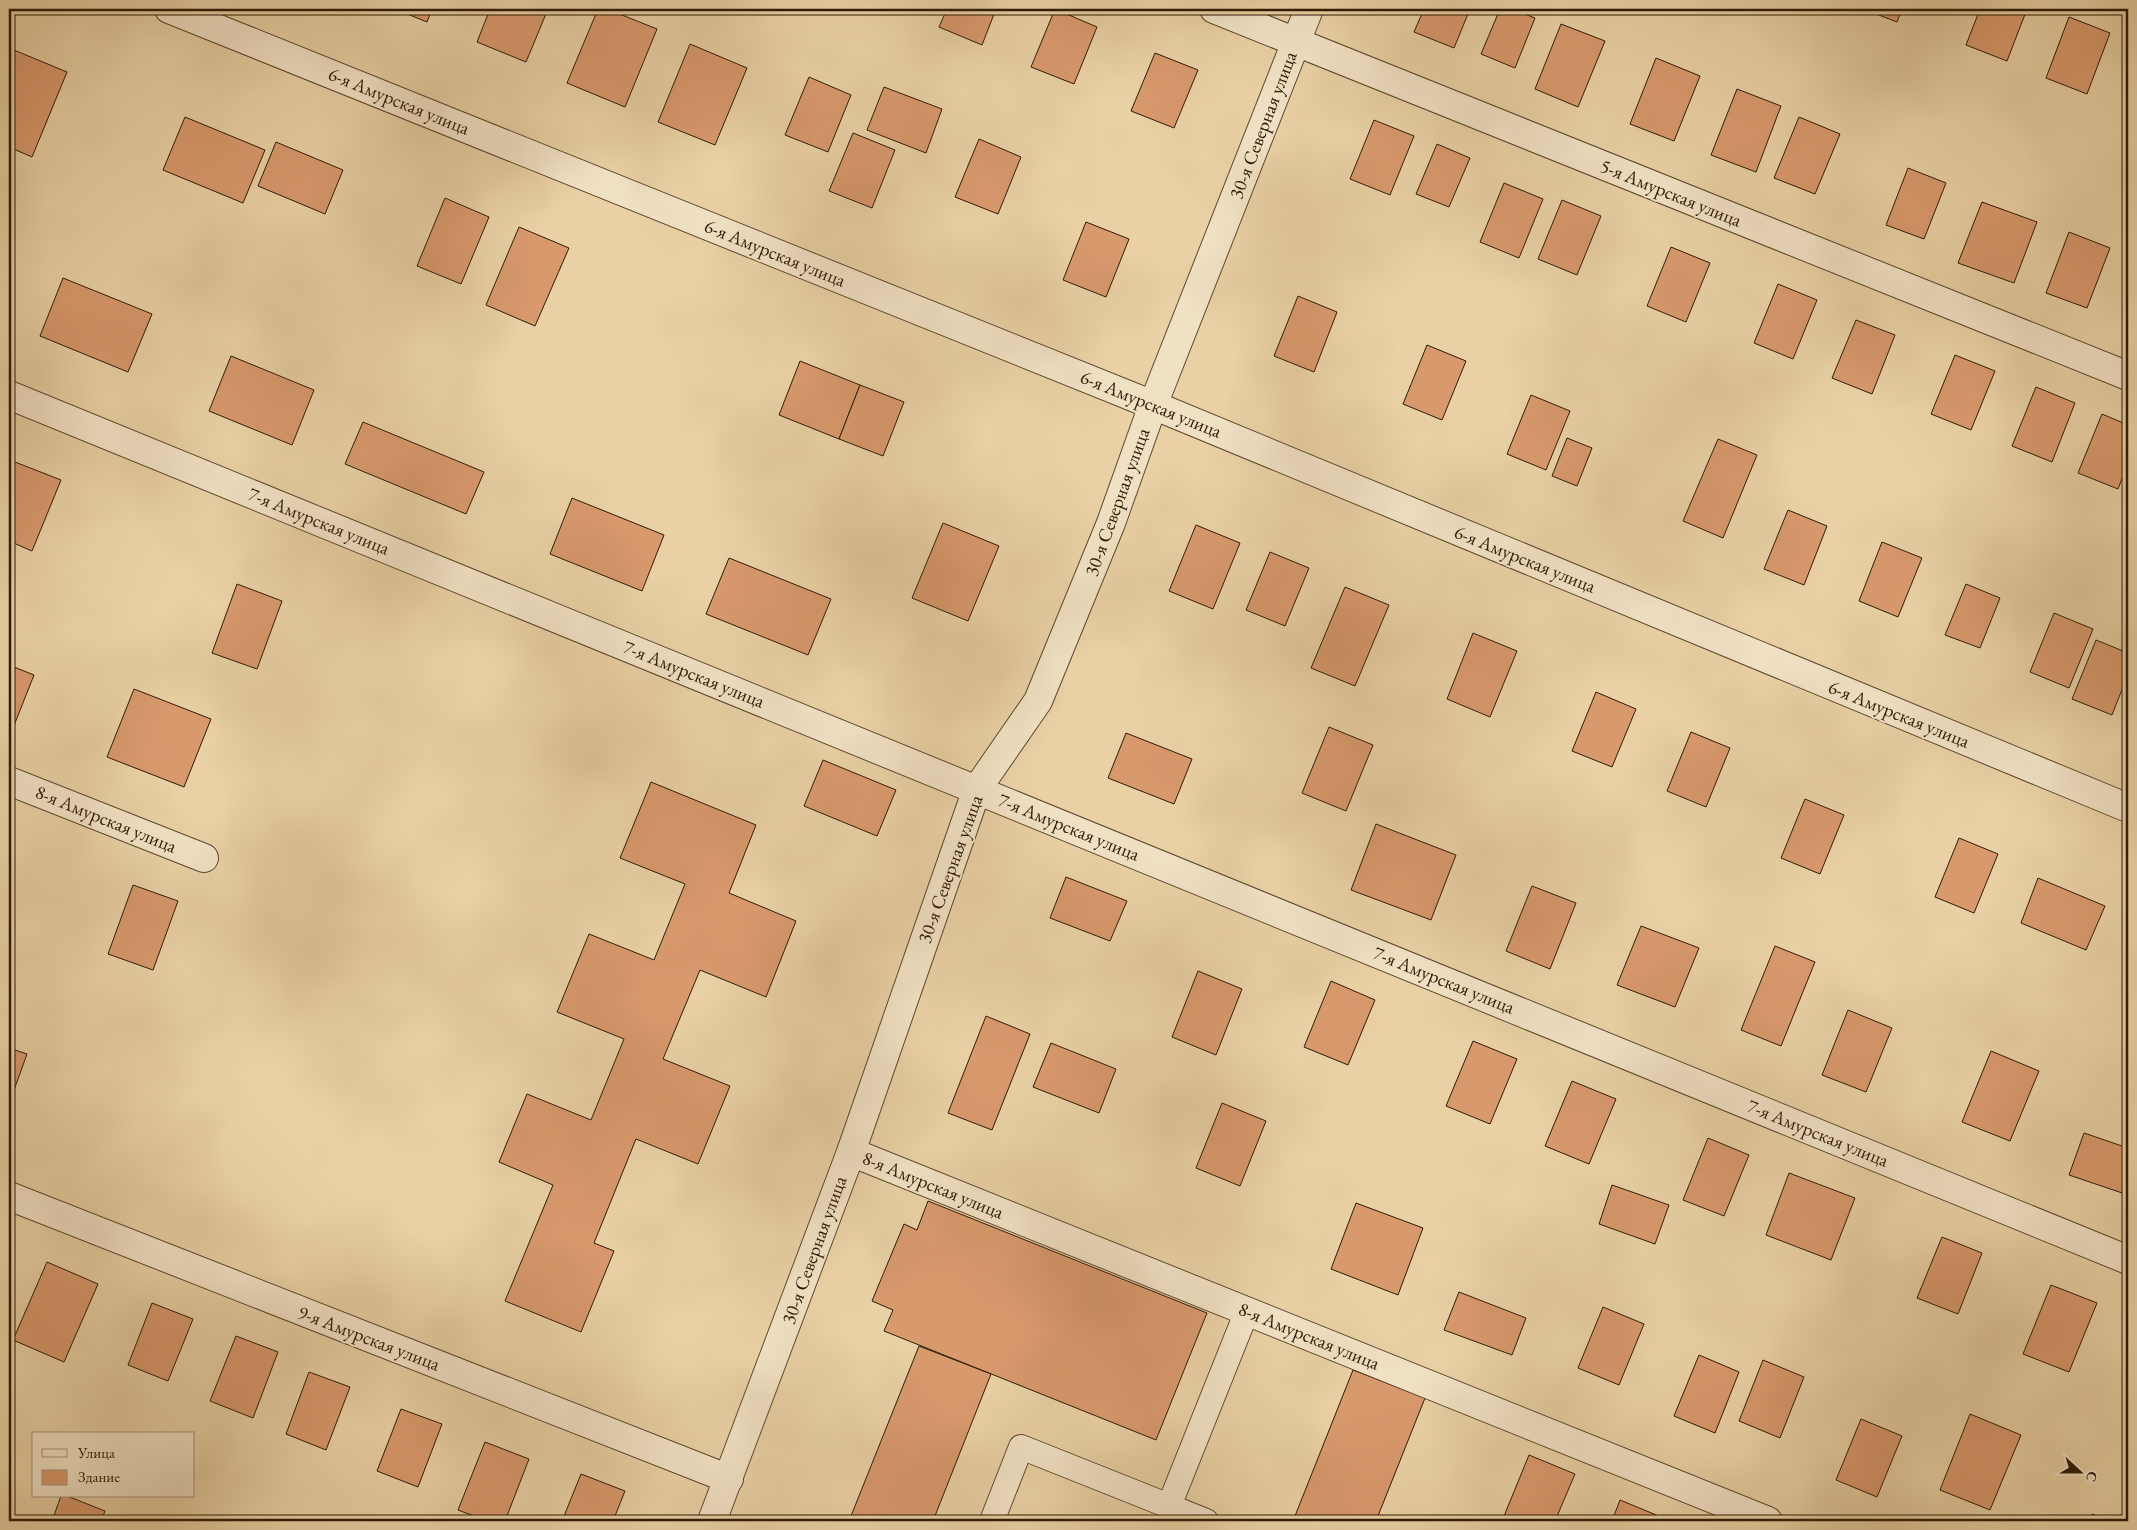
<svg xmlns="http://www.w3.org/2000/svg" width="2137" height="1530" font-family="'EB Garamond',serif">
<rect width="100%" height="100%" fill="#e9d1a5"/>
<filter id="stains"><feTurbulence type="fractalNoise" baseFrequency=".004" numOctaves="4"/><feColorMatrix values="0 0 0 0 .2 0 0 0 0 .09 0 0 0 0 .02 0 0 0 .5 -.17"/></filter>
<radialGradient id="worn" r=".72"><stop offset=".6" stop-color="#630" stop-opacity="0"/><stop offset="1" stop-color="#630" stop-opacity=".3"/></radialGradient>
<g fill="#d8996d" stroke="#2e1b05">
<polygon points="395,9 432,9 427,22"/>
<polygon points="490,9 548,9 526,62 477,42"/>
<polygon points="598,9 607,9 657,29 625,107 567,83"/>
<polygon points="947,9 996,9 982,45 939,27"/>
<polygon points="1055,9 1097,27 1074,84 1031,67"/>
<polygon points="1424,9 1470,9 1454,48 1414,32"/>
<polygon points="1500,9 1512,9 1535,18 1515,68 1481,54"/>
<polygon points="1863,9 1902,9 1897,22"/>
<polygon points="1980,9 2027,9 2007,61 1966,45"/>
<polygon points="2069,17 2110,33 2087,94 2046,78"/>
<polygon points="1561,24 1605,41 1578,107 1535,89"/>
<polygon points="690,44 747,68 715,145 658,122"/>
<polygon points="9,48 67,72 32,157 9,147"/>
<polygon points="1155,53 1198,70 1174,128 1131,111"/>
<polygon points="1656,58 1700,76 1674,141 1630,124"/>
<polygon points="809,77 851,95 828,152 785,135"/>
<polygon points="884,87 942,109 926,153 867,130"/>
<polygon points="1737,89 1781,106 1756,172 1711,155"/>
<polygon points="185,117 265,150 243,203 163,170"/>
<polygon points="1799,117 1840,134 1815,194 1774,178"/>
<polygon points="1374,120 1414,136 1390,195 1350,179"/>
<polygon points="853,133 895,150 872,208 829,191"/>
<polygon points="979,139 1021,157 998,214 955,197"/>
<polygon points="276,142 343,170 325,214 258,186"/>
<polygon points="1437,144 1470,158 1449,207 1416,194"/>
<polygon points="1908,168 1946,183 1924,239 1886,225"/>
<polygon points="1504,183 1543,199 1519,258 1480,242"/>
<polygon points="445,198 489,217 461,284 417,266"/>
<polygon points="1562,200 1601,216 1577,275 1538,259"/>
<polygon points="1982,202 2037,222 2014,283 1958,263"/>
<polygon points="1086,222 1129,239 1106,297 1063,280"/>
<polygon points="519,227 569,248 535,326 486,305"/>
<polygon points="2069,232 2110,248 2087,308 2046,293"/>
<polygon points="1671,247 1710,263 1686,322 1647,306"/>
<polygon points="63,278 152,314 128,372 40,336"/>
<polygon points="1778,284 1817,300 1793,359 1754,343"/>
<polygon points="1298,296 1337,312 1314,372 1274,356"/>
<polygon points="1856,320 1895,335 1872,394 1832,378"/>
<polygon points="1427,345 1466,361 1442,420 1403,404"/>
<polygon points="1955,355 1995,371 1971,430 1931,414"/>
<polygon points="231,356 314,390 292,445 209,411"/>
<polygon points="800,361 860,385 839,439 779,415"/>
<polygon points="860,385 904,402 883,456 839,439"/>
<polygon points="2036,387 2075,403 2052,462 2012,446"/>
<polygon points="1531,395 1570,411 1546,470 1507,454"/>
<polygon points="2102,414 2128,425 2128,463 2118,489 2078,473"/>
<polygon points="363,422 484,472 466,514 345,464"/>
<polygon points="1567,438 1592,448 1577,486 1552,476"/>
<polygon points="1718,439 1757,455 1723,538 1683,521"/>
<polygon points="15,462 61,480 32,551 9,541 9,476"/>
<polygon points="572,498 664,535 642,591 550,554"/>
<polygon points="1788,510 1827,526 1804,585 1764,569"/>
<polygon points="943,523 999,546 968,621 912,598"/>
<polygon points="1196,525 1240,543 1213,609 1169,591"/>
<polygon points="1882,542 1922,558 1898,617 1859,601"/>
<polygon points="1270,552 1309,568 1285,626 1246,610"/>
<polygon points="729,558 831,599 808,655 706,614"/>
<polygon points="237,584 282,601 257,669 212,653"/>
<polygon points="1966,584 2000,598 1980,648 1945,635"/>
<polygon points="1345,587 1389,605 1355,686 1311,668"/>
<polygon points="2054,613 2093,629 2069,688 2030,672"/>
<polygon points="1473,633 1517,651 1490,717 1447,699"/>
<polygon points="2096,640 2128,653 2128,674 2112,715 2072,699"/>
<polygon points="9,665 34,675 13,728 9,727"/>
<polygon points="134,689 211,719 184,787 107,757"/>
<polygon points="1596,692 1636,709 1612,767 1572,751"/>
<polygon points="1329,727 1373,745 1346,811 1302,793"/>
<polygon points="1691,732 1730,748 1706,807 1667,791"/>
<polygon points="1126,733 1192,759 1174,804 1108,778"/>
<polygon points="823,760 896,790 877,836 804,806"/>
<polygon points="651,782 756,825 729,893 796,921 766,997 700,970 663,1059 730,1086 698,1164 636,1139 594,1243 614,1251 581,1332 505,1301 553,1185 499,1162 527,1094 591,1120 624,1039 557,1012 589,934 654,960 685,884 620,858"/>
<polygon points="1805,799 1844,815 1820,874 1781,858"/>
<polygon points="1376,824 1456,855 1431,920 1351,890"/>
<polygon points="1959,838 1998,854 1974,913 1935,897"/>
<polygon points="1066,877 1127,901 1110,941 1050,918"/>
<polygon points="2038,878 2105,906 2086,950 2021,923"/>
<polygon points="133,885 178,901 153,970 108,954"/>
<polygon points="1532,886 1576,903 1550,969 1506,951"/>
<polygon points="1641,926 1699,948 1675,1007 1617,985"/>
<polygon points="1775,946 1815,962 1781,1046 1741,1030"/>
<polygon points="1198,971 1242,989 1216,1055 1172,1037"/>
<polygon points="1331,981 1375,1000 1348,1065 1304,1047"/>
<polygon points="1848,1010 1892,1028 1866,1092 1822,1075"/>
<polygon points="986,1016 1030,1034 992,1130 948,1113"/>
<polygon points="1473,1041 1517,1059 1490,1124 1446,1106"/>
<polygon points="1051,1043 1116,1069 1099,1113 1033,1087"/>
<polygon points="9,1048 27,1054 9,1104"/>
<polygon points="1991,1051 2039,1071 2010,1141 1962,1122"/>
<polygon points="1572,1081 1616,1099 1589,1164 1545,1146"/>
<polygon points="1222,1103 1266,1121 1240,1186 1196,1168"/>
<polygon points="2084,1133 2128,1148 2128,1195 2069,1175"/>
<polygon points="1708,1138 1749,1155 1724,1216 1683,1200"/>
<polygon points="1789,1173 1855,1198 1831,1260 1766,1235"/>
<polygon points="1612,1185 1669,1205 1655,1244 1599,1224"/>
<polygon points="928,1201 1207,1313 1156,1440 884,1331 893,1310 872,1301 904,1224 917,1230"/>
<polygon points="1356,1203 1423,1228 1398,1295 1331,1269"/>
<polygon points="1942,1237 1982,1253 1958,1314 1917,1298"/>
<polygon points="9,1239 15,1242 9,1258"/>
<polygon points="47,1262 98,1284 64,1362 13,1340"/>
<polygon points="2051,1285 2097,1303 2069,1372 2023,1354"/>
<polygon points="1459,1292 1526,1318 1512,1355 1444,1330"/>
<polygon points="152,1303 193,1319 168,1381 128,1365"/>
<polygon points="1603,1307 1644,1324 1619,1385 1578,1368"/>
<polygon points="236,1336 278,1352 253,1418 210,1401"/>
<polygon points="919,1346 991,1374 933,1521 849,1521"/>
<polygon points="1699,1355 1739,1372 1715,1433 1674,1416"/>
<polygon points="1763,1360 1804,1377 1780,1438 1739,1421"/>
<polygon points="1353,1370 1425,1398 1376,1521 1293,1521"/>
<polygon points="309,1372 350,1387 326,1450 286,1434"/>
<polygon points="401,1409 442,1424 418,1487 377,1471"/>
<polygon points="1970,1414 2021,1435 1990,1510 1940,1490"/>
<polygon points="1861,1419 1902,1436 1877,1497 1836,1480"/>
<polygon points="485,1442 529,1459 505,1521 487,1521 458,1510"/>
<polygon points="1529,1455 1575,1474 1555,1521 1502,1521"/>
<polygon points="9,1458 15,1461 9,1478"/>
<polygon points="581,1474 625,1491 613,1521 562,1521"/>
<polygon points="61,1496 67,1496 105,1511 101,1521 52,1521"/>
<polygon points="1620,1500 1666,1519 1665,1521 1612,1521"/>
<polygon points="2092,1514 2111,1521 2089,1521"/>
</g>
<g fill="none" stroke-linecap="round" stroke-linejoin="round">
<defs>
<g id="service">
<polyline points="992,1521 1021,1447 1169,1506"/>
<polyline points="1206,1521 1169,1506 1247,1311"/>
</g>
<g id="minor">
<polyline points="169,9 1153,405 2128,808"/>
<polyline points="1214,9 2128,376"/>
<polyline points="9,395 2128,1260"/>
<polyline points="9,781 204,858"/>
<polyline points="851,1152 1768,1521"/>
<polyline points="9,1196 729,1479"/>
<polyline points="712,1521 851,1152 977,789 1038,701 1111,523 1153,405 1309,9"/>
</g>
</defs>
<use href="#service" stroke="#5d482d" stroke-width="26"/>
<use href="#minor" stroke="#5d482d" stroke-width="30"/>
<use href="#service" stroke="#f1e1c4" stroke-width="24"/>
<use href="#minor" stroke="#f1e1c4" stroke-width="28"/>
</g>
<g text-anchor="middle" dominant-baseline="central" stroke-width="4" stroke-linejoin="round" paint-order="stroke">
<g font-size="19" fill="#2e1b05" stroke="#f1e1c4">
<text transform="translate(399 101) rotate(22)">6-я Амурская улица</text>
<text transform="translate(1263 125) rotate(-69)">30-я Северная улица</text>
<text transform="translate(1671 193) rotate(22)">5-я Амурская улица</text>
<text transform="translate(775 253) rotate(22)">6-я Амурская улица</text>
<text transform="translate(1151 404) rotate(22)">6-я Амурская улица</text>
<text transform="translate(1117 502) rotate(-70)">30-я Северная улица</text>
<text transform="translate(319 521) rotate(22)">7-я Амурская улица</text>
<text transform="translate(1525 559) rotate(22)">6-я Амурская улица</text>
<text transform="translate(694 674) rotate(22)">7-я Амурская улица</text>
<text transform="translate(1899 714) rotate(22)">6-я Амурская улица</text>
<text transform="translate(106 819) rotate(22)">8-я Амурская улица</text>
<text transform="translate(1069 827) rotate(22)">7-я Амурская улица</text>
<text transform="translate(950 869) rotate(-70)">30-я Северная улица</text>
<text transform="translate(1444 980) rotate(22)">7-я Амурская улица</text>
<text transform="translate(1818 1133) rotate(22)">7-я Амурская улица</text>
<text transform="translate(933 1185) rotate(22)">8-я Амурская улица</text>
<text transform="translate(814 1250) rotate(-70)">30-я Северная улица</text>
<text transform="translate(1309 1336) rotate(22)">8-я Амурская улица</text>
<text transform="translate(369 1338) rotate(21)">9-я Амурская улица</text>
</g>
</g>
<rect width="2137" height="1530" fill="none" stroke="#e9d1a5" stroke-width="30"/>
<rect x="10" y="10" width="2117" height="1510" fill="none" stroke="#2e1b05" stroke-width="2.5"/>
<rect x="15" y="15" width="2107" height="1500" fill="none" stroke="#2e1b05"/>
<rect x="32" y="1432" width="162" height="65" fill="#f1e1c4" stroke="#a39278"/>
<rect x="42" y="1449" width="25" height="8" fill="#f1e1c4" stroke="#a39278"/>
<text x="78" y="1458" font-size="15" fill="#2e1b05">Улица</text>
<rect x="42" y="1470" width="25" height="15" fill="#d8996d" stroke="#a39278"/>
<text x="78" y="1482" font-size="15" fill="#2e1b05">Здание</text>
<g transform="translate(2080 1472) rotate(111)" stroke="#f1e1c4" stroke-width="4" paint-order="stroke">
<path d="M0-4L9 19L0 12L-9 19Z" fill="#2e1b05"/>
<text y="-8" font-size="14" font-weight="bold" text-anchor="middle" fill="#2e1b05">С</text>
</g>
<rect width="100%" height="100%" filter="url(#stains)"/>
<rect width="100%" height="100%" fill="url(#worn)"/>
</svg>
